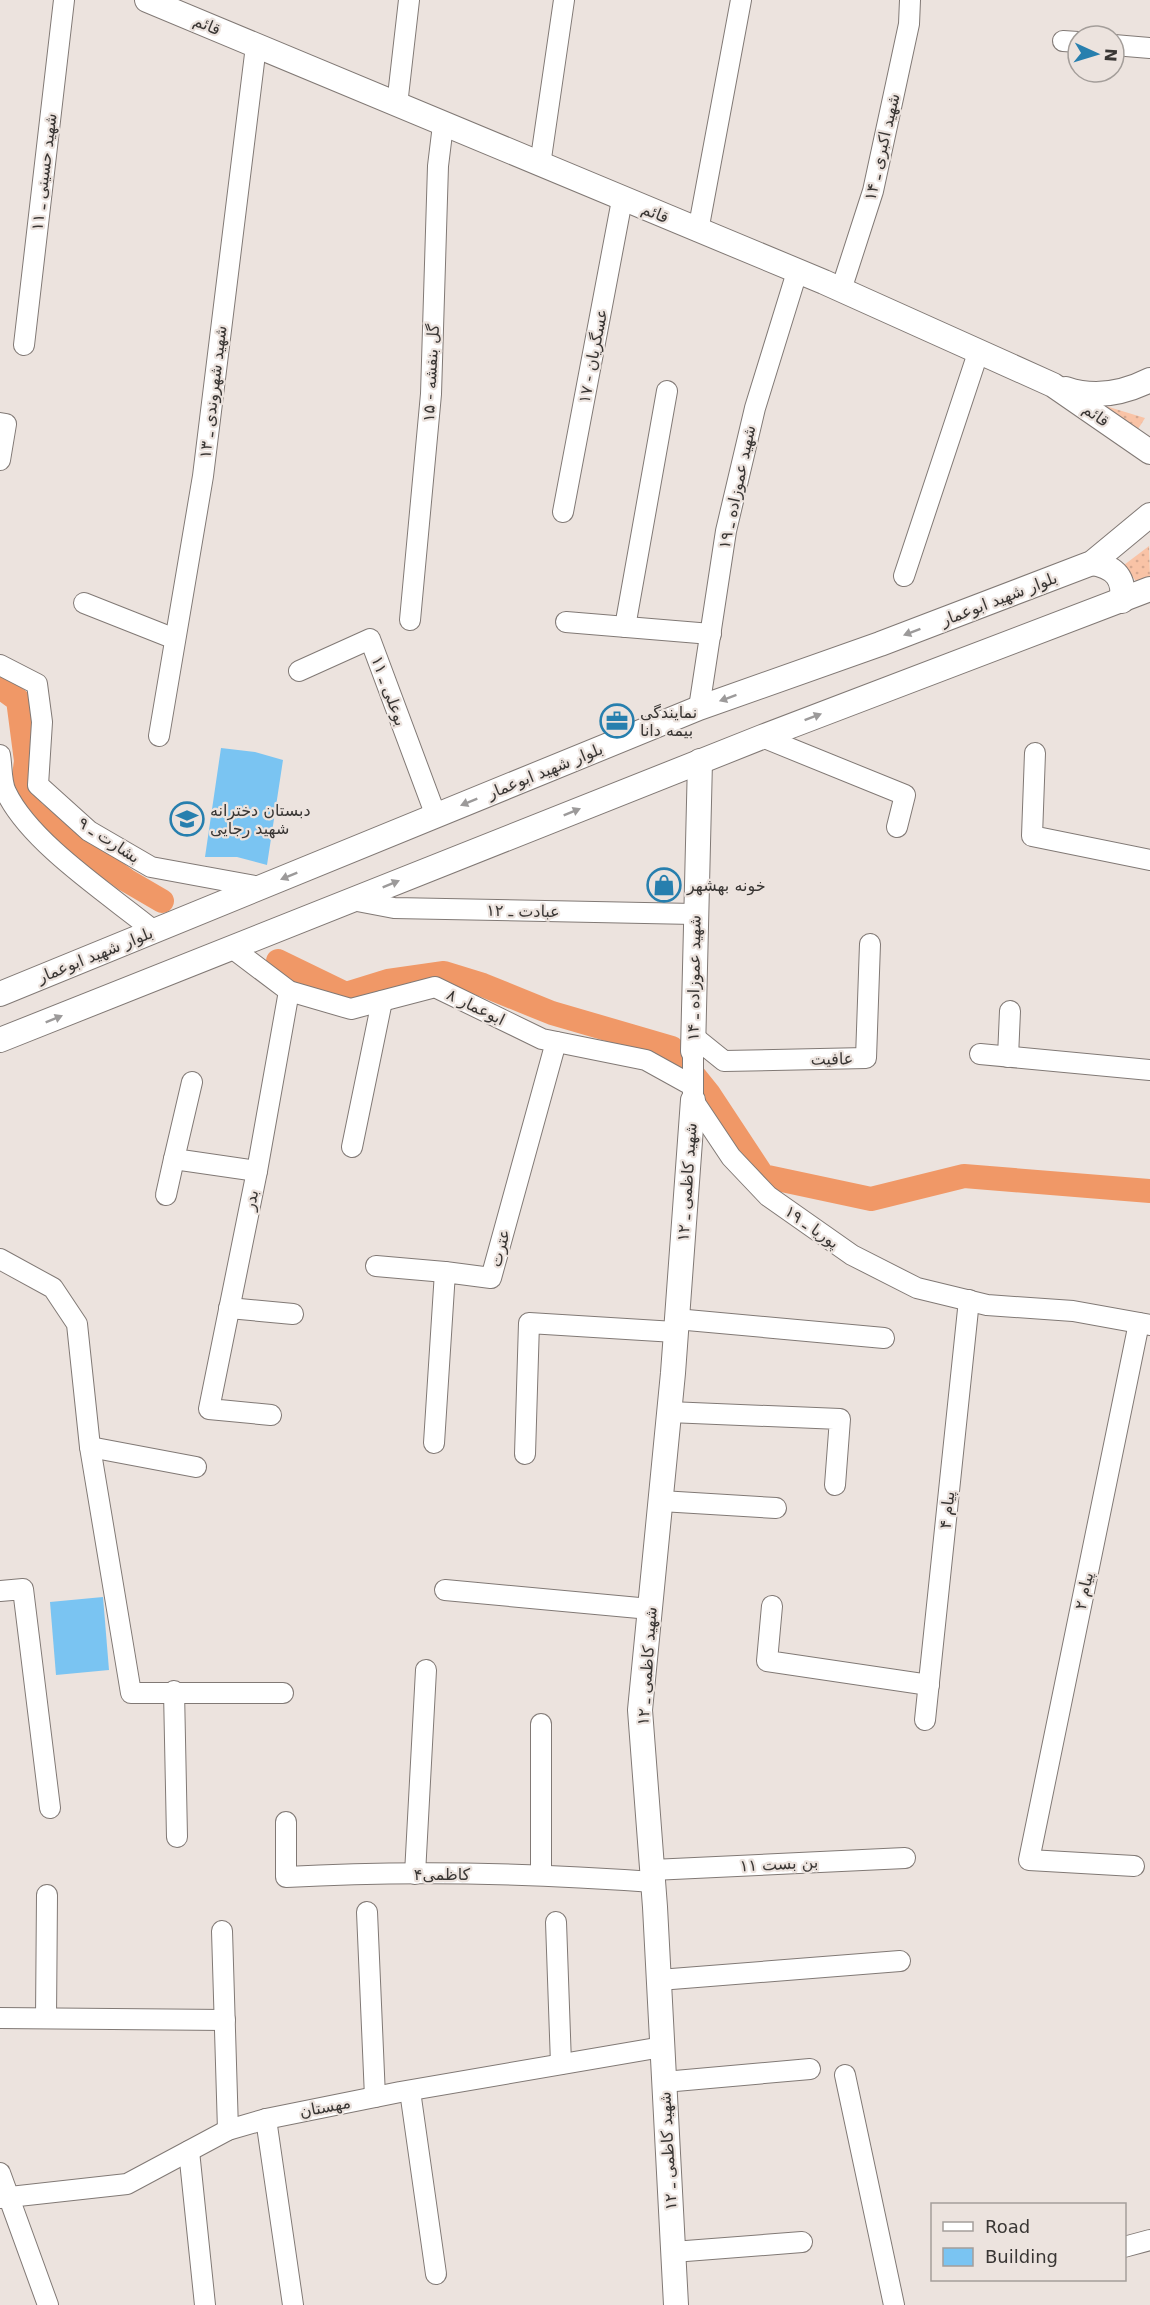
<svg xmlns="http://www.w3.org/2000/svg" width="1150" height="2305" font-family="'DejaVu Sans',Vazirmatn,sans-serif">
<defs>
<pattern id="grass-dots" width="8" height="8" patternUnits="userSpaceOnUse" patternTransform="scale(1.5)"><rect width="8" height="8" fill="#f9c3a6"/><path d="M2 2h.1M6 6h.1" fill="none" stroke="#d6a890" stroke-width="1.8" stroke-linecap="round"/></pattern>
</defs>
<rect width="100%" height="100%" fill="#ece3de"/>
<g fill="url(#grass-dots)">
<polygon points="1066,394 1145,418 1135,434"/>
<polygon points="1149,546 1150,578 1138,584 1124,565"/>
</g>
<g fill="none" stroke-linecap="round" stroke-linejoin="round">
<g stroke="#f09867" stroke-width="24">
<polyline points="0,687 18,700 26,761 22,791 33,812 126,880 162,901"/>
<polyline points="278,961 346,994 388,981 444,973 483,985 552,1013 672,1048 709,1094 763,1176 871,1199 964,1176 1150,1191"/>
</g>
</g>
<g fill="#7ac4f2">
<polygon points="221,748 255,752 283,760 267,865 237,857 205,857"/>
<polygon points="103,1597 109,1670 56,1675 50,1602"/>
</g>
<g fill="none" stroke-linecap="round" stroke-linejoin="round">
<defs>
<g id="minor">
<polyline points="1063,41 1078,42"/>
<polyline points="1114,45 1150,48"/>
<polyline points="397,105 409,0"/>
<polyline points="540,165 564,0"/>
<polyline points="698,231 741,0"/>
<polyline points="841,290 873,191 909,24 910,0"/>
<polyline points="24,345 64,0"/>
<polyline points="0,423 6,424 0,460"/>
<polyline points="563,512 622,200"/>
<polyline points="904,576 978,353"/>
<polyline points="84,603 175,639"/>
<polyline points="410,620 431,394 438,166 443,125"/>
<polyline points="566,622 711,634"/>
<polyline points="625,627 667,391"/>
<polyline points="0,665 37,684 42,722 38,785 89,831 151,867 260,887"/>
<polyline points="299,671 370,639 436,816"/>
<polyline points="699,708 726,531 755,408 797,272"/>
<polyline points="159,736 203,476 256,46"/>
<polyline points="762,737 905,795 897,827"/>
<polyline points="1035,753 1032,836 1150,860"/>
<path d="M0 755C2 766 1 782 6 792 30 843 110 895 154 931"/>
<polyline points="352,900 394,908 694,914"/>
<polyline points="232,948 289,991 351,1009 435,987 542,1039 646,1060 693,1086"/>
<polyline points="693,1036 724,1061 866,1058 870,944"/>
<polyline points="693,1051 693,1100 731,1157 768,1196 852,1255 917,1288 987,1305 1073,1311 1150,1325"/>
<polyline points="980,1054 1150,1070"/>
<polyline points="1008,1057 1010,1011"/>
<polyline points="192,1082 174,1159 257,1171"/>
<polyline points="352,1147 382,1001"/>
<polyline points="166,1195 174,1159"/>
<polyline points="0,1259 53,1288 77,1324 90,1447 131,1693 283,1693"/>
<polyline points="376,1266 445,1272"/>
<polyline points="229,1308 293,1314"/>
<polyline points="676,1319 884,1338"/>
<polyline points="669,1412 840,1419 835,1485"/>
<polyline points="271,1415 209,1409 257,1171 289,991"/>
<polyline points="434,1443 445,1272 491,1278 556,1042"/>
<polyline points="90,1447 196,1467"/>
<polyline points="525,1454 529,1323 675,1332"/>
<polyline points="661,1501 776,1508"/>
<polyline points="445,1590 650,1609"/>
<polyline points="0,1591 23,1589 50,1808"/>
<polyline points="772,1606 767,1661 929,1685"/>
<polyline points="174,1691 177,1837"/>
<polyline points="925,1720 969,1300"/>
<path d="M286 1822V1877C408 1870 531 1873 653 1882"/>
<polyline points="1134,1866 1029,1860 1139,1323"/>
<polyline points="652,1870 905,1858"/>
<polyline points="415,1874 426,1670"/>
<polyline points="541,1874 541,1724"/>
<polyline points="367,1912 375,2097"/>
<polyline points="556,1922 561,2064"/>
<polyline points="222,1931 228,2130"/>
<polyline points="659,1980 900,1961"/>
<polyline points="0,2018 225,2020"/>
<polyline points="46,2018 47,1895"/>
<polyline points="845,2075 894,2305"/>
<polyline points="664,2082 810,2069"/>
<polyline points="410,2091 436,2274"/>
<polyline points="266,2119 293,2305"/>
<polyline points="189,2151 205,2305"/>
<polyline points="0,2173 48,2305"/>
<polyline points="0,2198 127,2184 228,2130 266,2119 400,2092 662,2047"/>
<polyline points="1124,2247 1150,2240"/>
<polyline points="673,2252 802,2242"/>
</g>
<g id="tertiary">
<polyline points="147,0 824,282 1053,385 1150,452"/>
<path d="M1066 389C1095 399 1124 393 1150 380"/>
<path d="M1092 563C1115 567 1125 578 1122 601"/>
<polyline points="0,994 699,708 880,644 1084,566 1092,563 1150,515"/>
<polyline points="0,1040 762,737 1150,589"/>
<polyline points="693,1051 700,761"/>
<polyline points="676,2305 655,1907 640,1710 673,1373 693,1100"/>
</g>
</defs>
<use href="#minor" stroke="#817975" stroke-width="22"/>
<use href="#tertiary" stroke="#817975" stroke-width="26"/>
<use href="#minor" stroke="#fff" stroke-width="20"/>
<use href="#tertiary" stroke="#fff" stroke-width="24"/>
</g>
<defs><path id="oneway-solid" d="M-6-.8H1V-3.2L6.5 0L1 3.2V.8H-6Z" transform="scale(1.5)"/></defs>
<g fill="#9c9a9a">
<use href="#oneway-solid" transform="translate(912 632) rotate(159)"/>
<use href="#oneway-solid" transform="translate(728 698) rotate(160)"/>
<use href="#oneway-solid" transform="translate(813 717) rotate(-21)"/>
<use href="#oneway-solid" transform="translate(469 802) rotate(158)"/>
<use href="#oneway-solid" transform="translate(572 812) rotate(-22)"/>
<use href="#oneway-solid" transform="translate(289 876) rotate(158)"/>
<use href="#oneway-solid" transform="translate(391 884) rotate(-22)"/>
<use href="#oneway-solid" transform="translate(54 1019) rotate(-22)"/>
</g>
<defs>
<symbol id="office-ring" viewBox="-11 -11 22 22"><circle r="9.5" fill="#ece3de" stroke="#277fae" stroke-width="1.5"/><path d="M-6-3h4V-5.5h4V-3h4V5H-6ZM-1-4.5V-3h2v-1.5ZM-6 0V1H6V0Z" fill="#277fae"/></symbol>
<symbol id="school-ring" viewBox="-11 -11 22 22"><circle r="9.5" fill="#ece3de" stroke="#277fae" stroke-width="1.5"/><path d="M0-5L7-2L0 1L-7-2ZM-4 1L0 2.5L4 1V4Q0 6-4 4Z" fill="#277fae"/></symbol>
<symbol id="shop-ring" viewBox="-11 -11 22 22"><circle r="9.5" fill="#ece3de" stroke="#277fae" stroke-width="1.5"/><path d="M-5-2.5h2.3a2.7 3.5 0 0 1 5.4 0H5L5.5 6h-11ZM-1.5-2.5h3a1.5 2.3 0 0 0-3 0Z" fill="#277fae"/></symbol>
</defs>
<g fill-rule="evenodd">
<use href="#office-ring" x="598" y="702" width="38" height="38"/>
<use href="#school-ring" x="168" y="800" width="38" height="38"/>
<use href="#shop-ring" x="645" y="866" width="38" height="38"/>
</g>
<g text-anchor="middle" dominant-baseline="central" stroke-width="4.5" stroke-linejoin="round" paint-order="stroke">
<g font-size="16" fill="#393634" stroke="#ece3de">
<text transform="translate(207 25) rotate(23)">قائم</text>
<text transform="translate(882 147) rotate(-77)">شهید اکبری ـ ۱۴</text>
<text transform="translate(44 172) rotate(-83)">شهید حسینی ـ ۱۱</text>
<text transform="translate(655 213) rotate(22)">قائم</text>
<text transform="translate(593 356) rotate(-79)">عسگریان - ۱۷</text>
<text transform="translate(431 373) rotate(-87)">گل بنفشه - ۱۵</text>
<text transform="translate(213 392) rotate(-83)">شهید شهروندی ـ ۱۳</text>
<text transform="translate(1096 415) rotate(35)">قائم</text>
<text transform="translate(737 487) rotate(-78)">شهید عموزاده ـ ۱۹</text>
<text transform="translate(999 599) rotate(-21)">بلوار شهید ابوعمار</text>
<text transform="translate(389 691) rotate(70)">بوعلی ـ ۱۱</text>
<text transform="translate(545 771) rotate(-22)">بلوار شهید ابوعمار</text>
<text transform="translate(109 840) rotate(33)">بشارت ـ ۹</text>
<text transform="translate(523 911) rotate(1)">عبادت ـ ۱۲</text>
<text transform="translate(95 955) rotate(-22)">بلوار شهید ابوعمار</text>
<text transform="translate(694 978) rotate(-89)">شهید عموزاده ـ ۱۴</text>
<text transform="translate(476 1007) rotate(26)">ابوعمار ۸</text>
<text transform="translate(832 1059) rotate(-1)">عافیت</text>
<text transform="translate(687 1182) rotate(-86)">شهید کاظمی ـ ۱۲</text>
<text transform="translate(251 1200) rotate(-78)">بدر</text>
<text transform="translate(812 1227) rotate(35)">پوریا ـ ۱۹</text>
<text transform="translate(500 1248) rotate(-75)">عترت</text>
<text transform="translate(947 1510) rotate(-84)">پیام ۴</text>
<text transform="translate(1084 1591) rotate(-78)">پیام ۲</text>
<text transform="translate(647 1666) rotate(-86)">شهید کاظمی ـ ۱۲</text>
<text transform="translate(779 1864) rotate(-3)">بن بست ۱۱</text>
<text x="442" y="1874">کاظمی۴</text>
<text transform="translate(325 2107) rotate(-11)">مهستان</text>
<text transform="translate(668 2151) rotate(-93)">شهید کاظمی ـ ۱۲</text>
</g>
<g font-size="16" fill="#393634" stroke="#ece3de" text-anchor="start">
<text x="640" y="712">نمایندگی<tspan x="640" dy="18">بیمه دانا</tspan></text>
<text x="210" y="810">دبستان دخترانه<tspan x="210" dy="18">شهید رجایی</tspan></text>
<text x="687" y="885">خونه بهشهر</text>
</g>
</g>
<rect x="931" y="2203" width="195" height="78" fill="#ece3de" stroke="#a49e9a" stroke-width="1.5"/>
<rect x="943" y="2222" width="30" height="9" fill="#ffffff" stroke="#a49e9a" stroke-width="1.5"/>
<text x="985" y="2233" font-size="18" fill="#393634">Road</text>
<rect x="943" y="2248" width="30" height="18" fill="#7ac4f2" stroke="#a49e9a" stroke-width="1.5"/>
<text x="985" y="2263" font-size="18" fill="#393634">Building</text>
<g transform="translate(1096 54) rotate(94)"><circle r="28" fill="#ece3de" stroke="#a49e9a" stroke-width="1.5"/>
<path d="M0-4.5L10 22L0 15L-10 22Z" fill="#277fae"/>
<text y="-9" font-size="16" font-weight="bold" text-anchor="middle" fill="#393634">N</text>
</g>
</svg>
